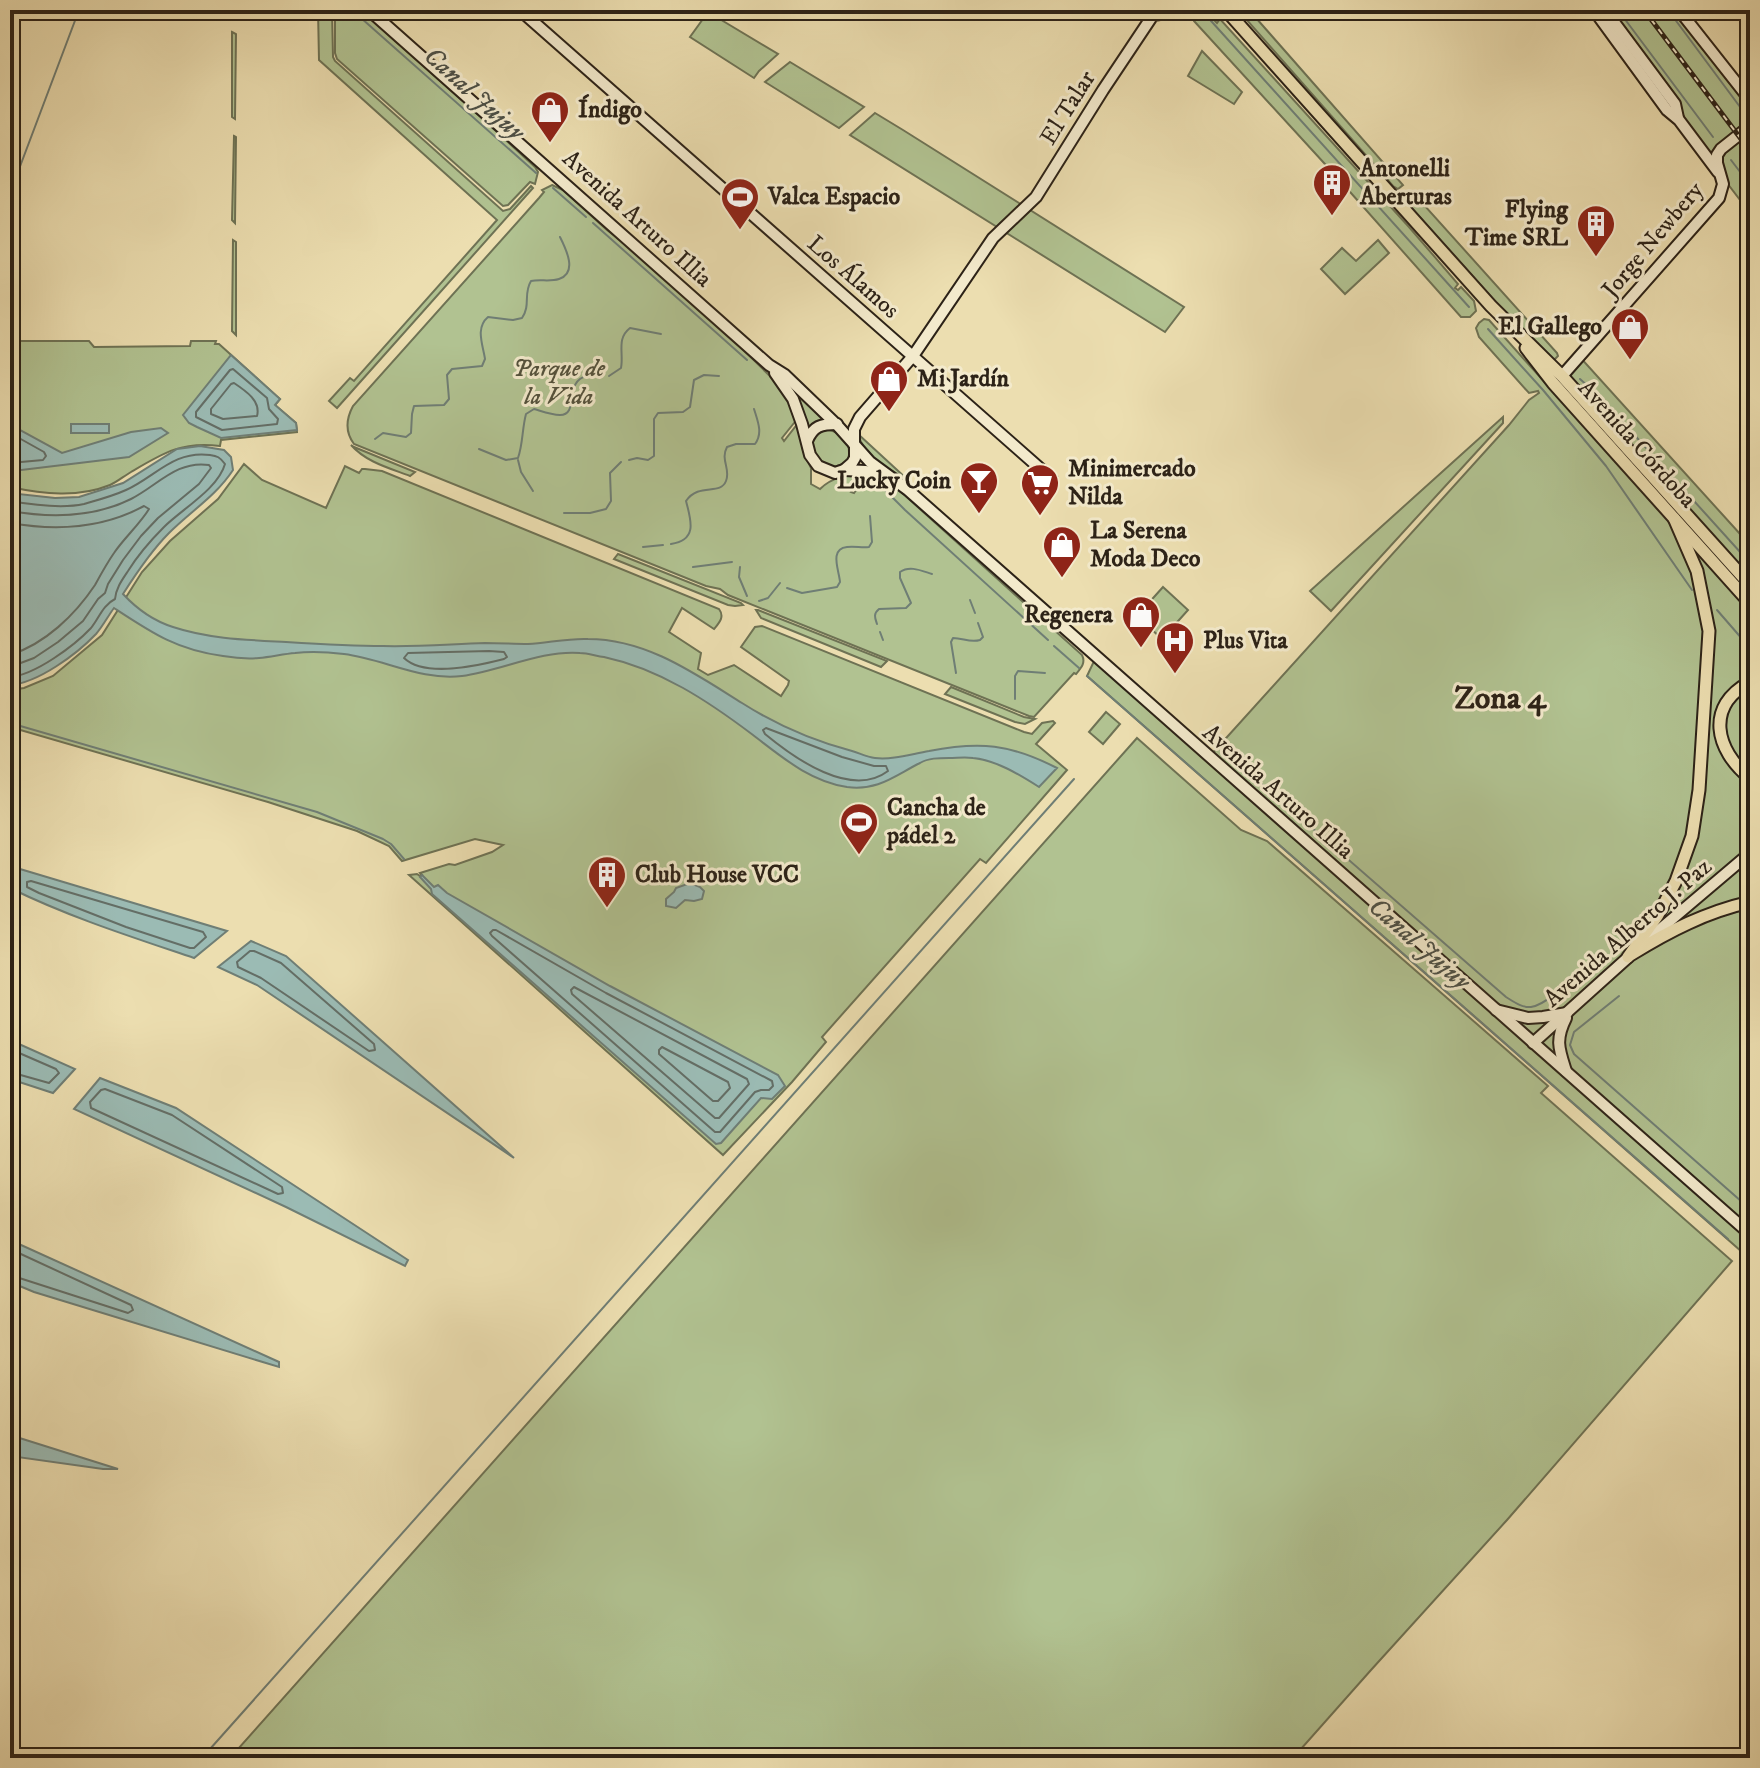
<svg xmlns="http://www.w3.org/2000/svg" width="1760" height="1768" font-family="'IM FELL DW Pica',serif">
<rect width="100%" height="100%" fill="#ecdeb0"/>
<filter id="stains"><feTurbulence type="fractalNoise" baseFrequency=".0025" numOctaves="4"/><feColorMatrix values="0 0 0 0 .2 0 0 0 0 .09 0 0 0 0 .02 0 0 0 .5 -.17"/></filter>
<radialGradient id="worn" r=".72"><stop offset=".6" stop-color="#630" stop-opacity="0"/><stop offset="1" stop-color="#630" stop-opacity=".3"/></radialGradient>
<g fill="#b1c291" stroke="#6e7254" stroke-width="2">
<polygon points="318,10 332,10 333,57 335,61 503,211 510,209 531,186 533,188 337,408 329,401 350,378 354,381 497,220 319,60"/>
<polygon points="335,10 361,10 472,109 535,167 538,172 535,184 530,182 508,205 503,206 337,59 335,53"/>
<polygon points="1195,10 1211,10 1216,15 1213,19 1217,23 1220,19 1409,227 1458,284 1455,288 1458,290 1461,287 1474,301 1476,311 1470,317 1461,317 1335,175 1194,21 1193,12"/>
<polygon points="1238,10 1249,10 1403,185 1398,189 1393,186"/>
<polygon points="1605,10 1679,10 1750,100 1750,213 1679,120"/>
<polygon points="708,12 778,54 759,71 754,78 690,37"/>
<polygon points="232,32 236,34 235,119 232,117"/>
<polygon points="1202,51 1242,92 1234,104 1188,76"/>
<polygon points="790,62 864,107 839,128 765,82"/>
<polygon points="875,113 903,130 1184,307 1165,332 850,135"/>
<polygon points="234,136 236,137 235,223 232,220"/>
<path d="M552 185 563 190 607 230 629 247 719 326 775 381 783 391 798 418 782 438 784 441 799 422 803 451 811 468V484L820 489C832 477 847 475 864 474L851 492 854 493 867 475 890 482 1082 655C1086 663 1081 668 1076 674L1074 673 1034 717 1029 716 728 595 720 589 706 586 354 444C345 432 346 419 353 406L539 198 544 192 542 190Z"/>
<polygon points="1411,194 1416,196 1557,353 1558,356 1554,360 1493,299 1408,204 1406,198"/>
<polygon points="233,240 236,242 236,335 232,331"/>
<polygon points="1378,240 1389,253 1345,294 1321,269 1342,248 1356,261"/>
<polygon points="1484,319 1489,320 1548,386 1562,376 1579,356 1750,545 1750,1259 1087,676 1096,657 1209,757 1509,425 1529,400 1539,393 1538,391 1529,393 1479,337 1476,328 1479,323"/>
<path d="M10 341H89L94 347 190 346 191 341H216L215 344H219L280 399 275 405 296 423 297 432 221 440 220 446C182 441 163 453 131 472 124 476 117 482 110 485 78 498 43 494 10 487Z"/>
<polygon points="788,383 824,419 814,423 807,428"/>
<polygon points="1503,417 1503,423 1331,611 1310,591"/>
<path d="M826 429C841 432 853 444 848 460 830 475 816 461 811 442L816 433Z"/>
<path d="M858 434 908 480C887 468 865 458 858 434Z"/>
<path d="M351 445 354 447 415 472 410 476C389 468 366 462 351 445Z"/>
<path d="M244 464 262 480 326 508 345 466 359 473 362 469H365L382 471 719 609C725 617 719 623 714 629L682 608 669 632 701 653 698 669 708 675 734 665 781 696 788 685 789 681 741 647 755 627 762 626 1024 732 1032 734 1042 723 1053 721 1055 723 1036 744 1067 770 986 863 980 859 822 1037 826 1042 792 1082 723 1155 409 875 417 874 420 876 422 875 420 873 449 864 455 865 492 852 503 845 475 839 402 861 389 846 357 831 268 802 10 727V690L24 688 53 676 102 635 142 572 170 541 218 499Z"/>
<polygon points="618,554 741,603 743,605 735,606 728,605 614,559"/>
<polygon points="1163,587 1188,610 1162,639 1137,616"/>
<polygon points="756,610 758,610 887,661 881,667 761,618"/>
<polygon points="951,687 1024,717 1035,719 1025,724 1015,722 945,694"/>
<polygon points="1106,712 1120,724 1103,744 1089,732"/>
<polygon points="1137,738 1241,830 1267,841 1548,1086 1541,1093 1732,1261 1507,1520 1371,1670 1293,1758 230,1758"/>
</g>
<g fill="#9bbbb4" stroke="#6f7e75" stroke-width="2">
<polygon points="231,355 280,399 275,405 296,423 297,430 221,438 197,427 189,423 183,415"/>
<polygon points="10,422 18,429 62,453 131,432 161,428 168,433 129,457 13,471 10,470"/>
<rect x="71" y="424" width="38" height="9"/>
<path d="M200 446 224 450 231 457 233 470C216 496 191 511 169 533 151 551 137 572 123 594 136 608 154 621 173 627 209 639 249 640 286 642 318 644 351 646 383 646 417 647 451 644 485 643 500 643 514 644 528 644 548 643 568 638 588 639 646 639 694 673 742 703 775 724 814 741 852 751 859 753 867 757 875 758 893 760 911 754 929 751 980 741 1010 744 1057 768L1039 787C1020 775 996 760 973 758 965 757 957 758 949 758 939 758 928 758 920 763 894 776 878 791 847 787 809 781 782 757 753 735 708 701 660 669 604 657 596 656 588 653 580 653 540 650 501 671 462 676 421 681 384 659 344 654 328 652 311 651 295 653 283 654 271 657 259 658 248 659 235 658 223 656 177 650 152 633 114 608 108 616 103 626 96 634 77 654 38 683 10 685V493L55 498 79 497 123 483 177 449Z"/>
<path d="M10 866 227 931 194 958C132 937 69 917 10 888Z"/>
<polygon points="422,875 434,887 438,885 447,893 610,986 778,1075 785,1086 772,1099 761,1098 721,1143 716,1144 432,894 431,889 420,877"/>
<polygon points="690,883 700,887 704,891 702,899 694,901 685,900 676,908 666,906 666,899 674,892 676,888"/>
<polygon points="251,941 286,956 514,1158 257,985 218,967"/>
<polygon points="10,1040 75,1069 53,1093 10,1079"/>
<polygon points="100,1078 176,1108 408,1260 405,1266 286,1207 74,1109"/>
<polygon points="10,1240 279,1362 279,1367 34,1292 10,1282"/>
<polygon points="10,1435 118,1469 103,1469 10,1456"/>
</g>
<g fill="none" stroke-linecap="round" stroke-linejoin="round">
<g stroke="#646e66" stroke-width="2">
<polygon points="233,369 267,398 269,409 278,419 277,424 222,430 196,417 196,412 230,370"/>
<path d="M234 383C246 391 261 401 257 416L223 419 211 414V409L231 384Z"/>
<polyline points="10,433 44,452 46,456 43,460 10,463"/>
<path d="M10 501C33 505 61 509 84 504 98 500 113 496 126 490 155 477 174 450 210 455 217 456 220 457 225 464 218 489 182 509 164 527 151 540 138 555 128 571 122 580 116 588 115 599 103 605 99 618 91 628 74 646 35 675 10 677"/>
<path d="M10 511C51 518 93 518 131 499 157 486 177 460 209 465L211 468 199 484 158 518 141 536 123 560 108 584 105 593 98 599 83 621 58 642 34 658 10 667"/>
<path d="M10 523C56 531 102 529 144 506L149 509C140 524 124 538 114 553 107 563 101 574 95 585 75 615 45 644 10 655"/>
<path d="M489 651 504 652 507 657 504 659C477 666 425 678 404 658L408 653Z"/>
<path d="M766 728 842 757 874 766H886L888 771C851 799 794 758 765 734L763 730Z"/>
<polygon points="31,881 203,932 206,937 194,948 190,948 126,927 39,893 27,887 27,882"/>
<polygon points="493,930 496,930 606,993 772,1081 773,1086 769,1090 761,1090 755,1092 720,1132 715,1132 492,936 490,933"/>
<polygon points="250,951 254,951 281,963 374,1044 375,1050 369,1051 261,978 238,967 237,962"/>
<polygon points="574,987 747,1079 749,1084 719,1118 715,1118 572,994 571,990"/>
<polygon points="662,1047 728,1082 730,1088 718,1101 713,1101 659,1054 659,1050"/>
<polyline points="10,1049 56,1069 59,1073 49,1083 10,1072"/>
<polygon points="105,1089 172,1115 282,1187 283,1193 278,1194 91,1108 90,1102 101,1090"/>
<polyline points="10,1249 131,1305 133,1310 128,1313 10,1275"/>
</g>
<g stroke="#6f7e75" stroke-width="2">
<polyline points="352,10 536,173"/>
<polyline points="1618,10 1713,137"/>
<polyline points="1668,10 1746,115"/>
<polyline points="1203,12 1469,307"/>
<polyline points="1731,160 1750,185"/>
<polyline points="553,188 586,217"/>
<polyline points="10,193 79,10"/>
<polyline points="593,223 747,360"/>
<polyline points="1488,329 1543,390 1606,466 1692,590"/>
<path d="M609 376 621 368C624 353 616 339 630 328L661 334"/>
<polyline points="1580,379 1601,398 1750,563"/>
<path d="M375 439 383 433 406 437 411 433 412 414 414 406 444 405 449 399 447 375 452 369 482 366 485 359C483 345 475 328 488 317L513 320 522 318C531 305 523 294 531 281 540 279 550 282 559 279 578 273 566 249 560 237"/>
<path d="M479 449 506 460 518 458C523 444 522 429 526 414L534 409C541 411 551 415 560 415 580 415 563 381 587 376 591 375 596 376 600 376"/>
<polyline points="518,460 521,472 533,491"/>
<polyline points="629,460 637,458 648,460 654,456 654,419 658,413 683,412 690,407 694,380 704,375 719,376"/>
<polyline points="875,480 905,510 1048,640"/>
<polyline points="564,513 590,513 606,509 611,501 610,473 621,462"/>
<path d="M671 544C698 540 691 520 686 501 699 482 720 496 726 481 731 469 720 460 727 447L736 444H755C763 433 758 422 754 409"/>
<polyline points="643,547 663,545"/>
<polyline points="693,567 732,562"/>
<polyline points="740,567 739,577 747,596"/>
<path d="M787 588 802 593 837 587 840 582C839 570 829 549 847 547 855 546 862 548 869 547L872 542 870 516"/>
<polyline points="970,600 975,613"/>
<polyline points="759,601 768,598 780,583"/>
<polyline points="1717,610 1750,648"/>
<path d="M877 624C875 618 873 614 879 609L906 608 911 603 900 578V572C910 565 922 571 932 574"/>
<polyline points="880,632 883,640"/>
<polyline points="1054,646 1079,668"/>
<path d="M956 673 951 642 953 638C963 638 970 643 980 640L983 637 978 623"/>
<polyline points="1087,676 1728,1239"/>
<polyline points="1015,699 1015,676 1018,671 1045,673"/>
<polyline points="10,723 317,812 383,839 391,844 404,859"/>
<path d="M1238 758 1241 766 1506 997C1514 1002 1522 1008 1531 1007 1548 1005 1576 974 1590 962"/>
<polyline points="1619,996 1574,1032 1570,1045 1574,1054 1750,1209"/>
<polyline points="202,1758 1074,779"/>
</g>
<defs>
<g id="secondary">
<polyline points="369,10 769,365 785,375 837,425 870,462 908,490 1750,1234"/>
<polyline points="520,10 1052,479"/>
<polyline points="1594,10 1667,110 1679,120 1718,172"/>
<polyline points="1605,10 1675,104 1678,118"/>
<polyline points="1679,10 1750,100"/>
<polyline points="775,373 793,399 802,424 810,455 818,466 835,473 844,470 852,463 855,458 855,447"/>
<polyline points="1562,376 1719,198 1723,184 1717,163 1717,155 1721,149 1750,126"/>
<path d="M807 441C813 426 821 424 837 424"/>
<polyline points="854,444 854,429 860,417 913,356 993,238 1036,197 1103,90 1153,15 1187,10"/>
<polyline points="844,470 865,471 882,474"/>
<polyline points="1645,942 1750,853"/>
<polyline points="1496,1010 1528,1018 1543,1017 1567,1013"/>
<polyline points="1533,1043 1633,953"/>
<path d="M1566 1071C1559 1049 1555 1040 1566 1018"/>
</g>
<g id="primary">
<polyline points="1226,10 1491,306 1562,376 1750,585"/>
<polyline points="1526,348 1553,383 1750,603"/>
<path d="M1750 682C1705 706 1715 750 1750 778"/>
<path d="M1632 954C1669 931 1706 912 1750 902"/>
<polyline points="1628,957 1658,915 1676,881 1692,836 1699,790 1709,631 1697,571 1674,518"/>
</g>
</defs>
<use href="#secondary" stroke="#2c2217" stroke-width="14"/>
<use href="#primary" stroke="#2c2217" stroke-width="15"/>
<use href="#secondary" stroke="#f3eacc" stroke-width="10"/>
<use href="#primary" stroke="#ecdeb0" stroke-width="11"/>
<defs>
<polyline id="rail" points="1644,10 1750,151"/>
</defs>
<use href="#rail" stroke="#2c2217" stroke-width="5"/>
<use href="#rail" stroke="#f3eacc" stroke-width="2" stroke-dasharray="6" stroke-linecap="butt"/>
</g>
<defs>
<symbol id="shop-pin" viewBox="-11 -11 22 30"><path d="M0 17L-7.5 6A9.5 9.5 0 1 1 7.5 6Z" fill="#8f2418" stroke="#f3eacc"/><path d="M-5-2.5h2.3a2.7 3.5 0 0 1 5.4 0H5L5.5 6h-11ZM-1.5-2.5h3a1.5 2.3 0 0 0-3 0Z" fill="#fff"/></symbol>
<symbol id="building-pin" viewBox="-11 -11 22 30"><path d="M0 17L-7.5 6A9.5 9.5 0 1 1 7.5 6Z" fill="#8f2418" stroke="#f3eacc"/><path d="M-4-6H4V6H1V3H-1V6H-4ZM-2.5-4.3h1.7v1.8h-1.7ZM.8-4.3h1.7v1.8H.8ZM-2.5-1h1.7V.8h-1.7ZM.8-1h1.7V.8H.8Z" fill="#fff"/></symbol>
<symbol id="stadium-pin" viewBox="-11 -11 22 30"><path d="M0 17L-7.5 6A9.5 9.5 0 1 1 7.5 6Z" fill="#8f2418" stroke="#f3eacc"/><path d="M0-5a6.5 5 0 1 0 0 10a6.5 5 0 1 0 0-10ZM-3.5-1.8h7v3.6h-7Z" fill="#fff"/></symbol>
<symbol id="bar-pin" viewBox="-11 -11 22 30"><path d="M0 17L-7.5 6A9.5 9.5 0 1 1 7.5 6Z" fill="#8f2418" stroke="#f3eacc"/><path d="M-6-5H6L.8 .8V4.5H3.5V6h-7V4.5H-.8V.8Z" fill="#fff"/></symbol>
<symbol id="supermarket-pin" viewBox="-11 -11 22 30"><path d="M0 17L-7.5 6A9.5 9.5 0 1 1 7.5 6Z" fill="#8f2418" stroke="#f3eacc"/><path d="M-6-5.5h2.5l.6 2H6L4.5 2H-2.5L-4.4-4H-6ZM-1.5 3.2a1.3 1.3 0 1 0 .1 0ZM3 3.2a1.3 1.3 0 1 0 .1 0Z" fill="#fff"/></symbol>
<symbol id="hospital-pin" viewBox="-11 -11 22 30"><path d="M0 17L-7.5 6A9.5 9.5 0 1 1 7.5 6Z" fill="#8f2418" stroke="#f3eacc"/><path d="M-5-5h3v3.5h4V-5h3V5h-3V1.5h-4V5h-3Z" fill="#fff"/></symbol>
</defs>
<g fill-rule="evenodd">
<use href="#shop-pin" x="528" y="88" width="44" height="60"/>
<use href="#building-pin" x="1310" y="161" width="44" height="60"/>
<use href="#stadium-pin" x="718" y="175" width="44" height="60"/>
<use href="#building-pin" x="1574" y="202" width="44" height="60"/>
<use href="#shop-pin" x="1608" y="305" width="44" height="60"/>
<use href="#shop-pin" x="867" y="357" width="44" height="60"/>
<use href="#bar-pin" x="957" y="459" width="44" height="60"/>
<use href="#supermarket-pin" x="1018" y="461" width="44" height="60"/>
<use href="#shop-pin" x="1040" y="523" width="44" height="60"/>
<use href="#shop-pin" x="1119" y="593" width="44" height="60"/>
<use href="#hospital-pin" x="1153" y="619" width="44" height="60"/>
<use href="#stadium-pin" x="837" y="800" width="44" height="60"/>
<use href="#building-pin" x="585" y="853" width="44" height="60"/>
</g>
<g text-anchor="middle" dominant-baseline="central" stroke-width="6" stroke-linejoin="round" paint-order="stroke">
<g font-size="24" fill="#2c2217" stroke="#f3eacc">
<text transform="translate(1068 108) rotate(-58)">El Talar</text>
<text transform="translate(637 219) rotate(42)">Avenida Arturo Illia</text>
<text transform="translate(1653 240) rotate(-50)">Jorge Newbery</text>
<text transform="translate(853 277) rotate(41)">Los Álamos</text>
<text transform="translate(1637 444) rotate(48)">Avenida Córdoba</text>
<text transform="translate(1278 792) rotate(41)">Avenida Arturo Illia</text>
<text transform="translate(1628 933) rotate(-41)">Avenida Alberto J. Paz</text>
</g>
<g font-size="24" font-weight="bold" fill="#2c2217" stroke="#f3eacc" text-anchor="start">
<text x="578" y="110">Índigo</text>
<text x="1360" y="169">Antonelli<tspan x="1360" dy="28">Aberturas</tspan></text>
<text x="768" y="197">Valca Espacio</text>
<text x="1568" y="210" text-anchor="end">Flying<tspan x="1568" dy="28">Time SRL</tspan></text>
<text x="1602" y="327" text-anchor="end">El Gallego</text>
<text x="917" y="379">Mi Jardín</text>
<text x="1068" y="469">Minimercado<tspan x="1068" dy="28">Nilda</tspan></text>
<text x="951" y="481" text-anchor="end">Lucky Coin</text>
<text x="1090" y="531">La Serena<tspan x="1090" dy="28">Moda Deco</tspan></text>
<text x="1113" y="615" text-anchor="end">Regenera</text>
<text x="1203" y="641">Plus Vita</text>
<text x="887" y="808">Cancha de<tspan x="887" dy="28">pádel 2</tspan></text>
<text x="635" y="875">Club House VCC</text>
</g>
<g font-size="24" font-style="italic" fill="#54523c" stroke="#f3eacc">
<text x="559" y="369">Parque de<tspan x="559" dy="28">la Vida</tspan></text>
</g>
<g font-size="26" font-style="italic" fill="#4d5046" stroke="#f3eacc">
<text transform="translate(474 94) rotate(42)">Canal Jujuy</text>
<text transform="translate(1419 944) rotate(41)">Canal Jujuy</text>
</g>
<g font-size="32" font-weight="bold" fill="#2c2217" stroke="#f3eacc">
<text x="1500" y="699">Zona 4</text>
</g>
</g>
<rect width="1760" height="1768" fill="none" stroke="#ecdeb0" stroke-width="40"/>
<rect x="12" y="12" width="1736" height="1744" fill="none" stroke="#2c2217" stroke-width="4"/>
<rect x="20" y="20" width="1720" height="1728" fill="none" stroke="#2c2217" stroke-width="2"/>
<rect width="100%" height="100%" filter="url(#stains)"/>
<rect width="100%" height="100%" fill="url(#worn)"/>
</svg>
